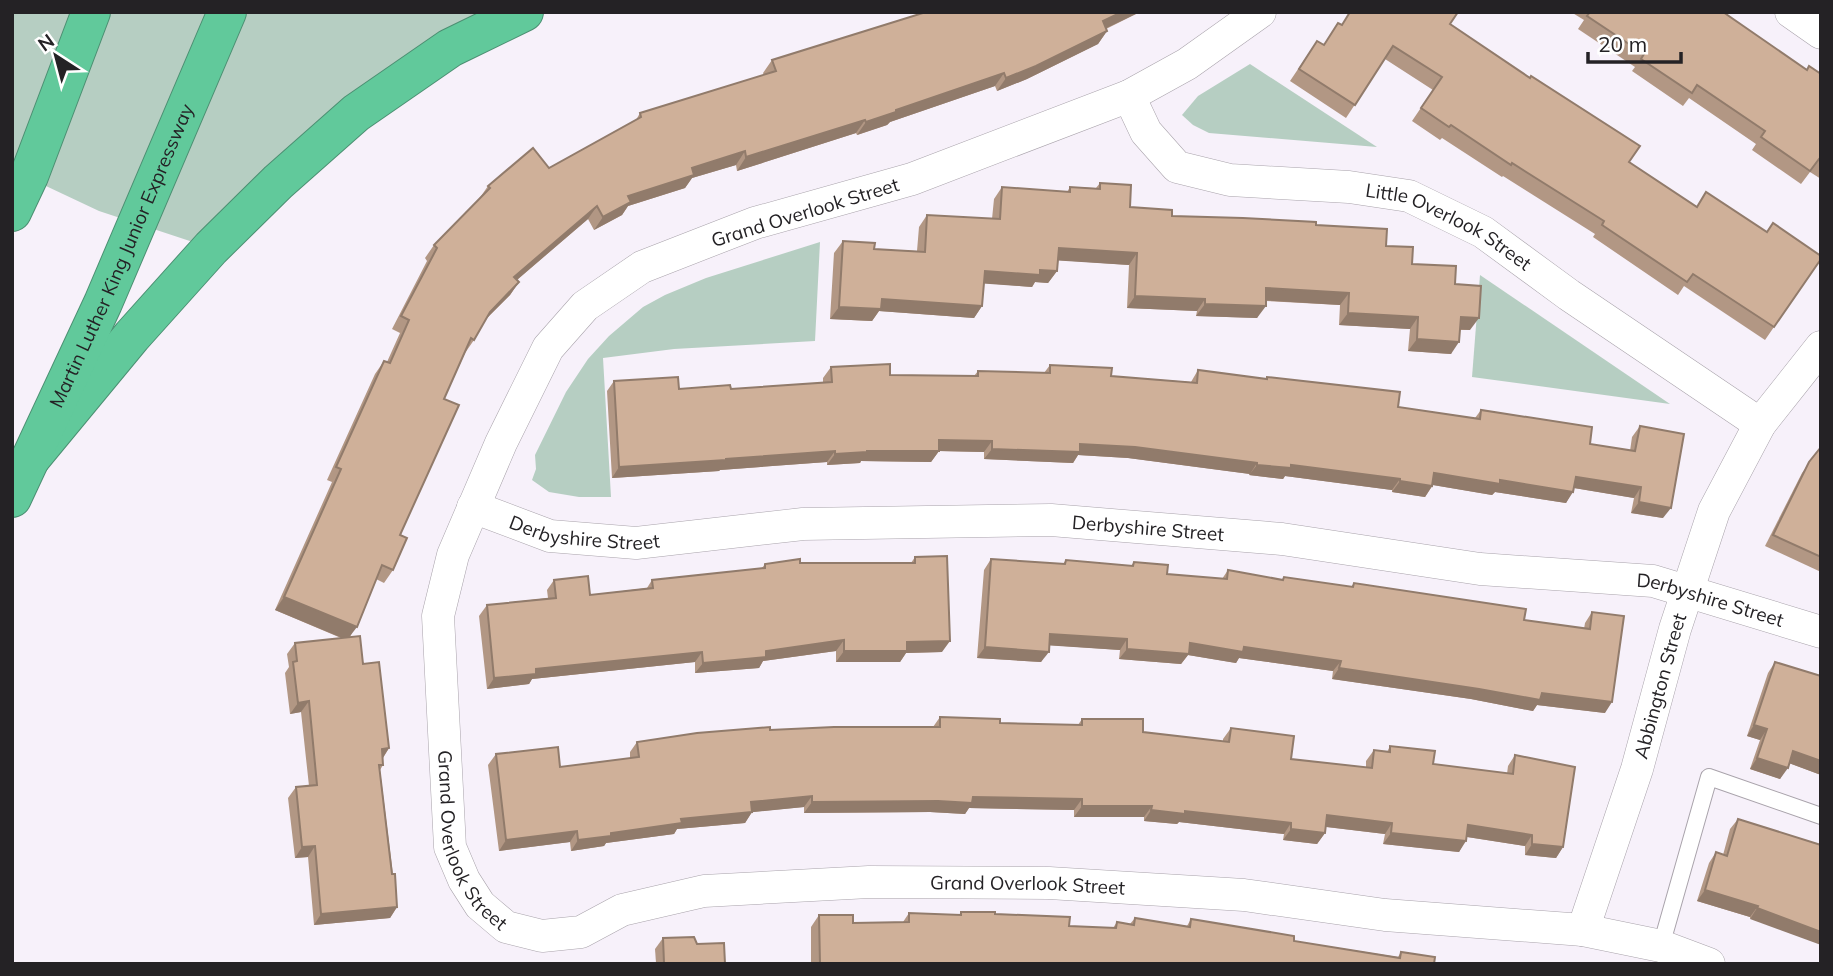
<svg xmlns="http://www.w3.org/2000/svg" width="1833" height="976" font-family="Mulish,sans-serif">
<rect width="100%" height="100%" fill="#f7f1fa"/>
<g fill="#b6cec2">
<polygon points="12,12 532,12 479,35 211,248 99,211 12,170"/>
<polygon points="1250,64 1377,147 1209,133 1193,125 1182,115 1198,96"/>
<polygon points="820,242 815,341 674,349 603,358 611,497 579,497 549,492 532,480 536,469 535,455 566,392 588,359 609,336 643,307 665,295 706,278"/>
<polygon points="1480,275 1670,404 1472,377"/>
</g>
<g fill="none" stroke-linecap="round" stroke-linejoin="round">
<defs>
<polyline id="lane" points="1661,946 1709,777 1821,816"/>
<g id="street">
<path id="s1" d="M1260 12 1187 64 1129 96 912 179 755 223 642 267 585 306 548 348 501 443 453 555 438 616 450 847 464 880 480 905 506 927 542 936 581 932 622 910 704 891 869 882 1049 883 1244 895 1385 915 1583 930 1661 946 1709 964"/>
<polyline points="1791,12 1821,33"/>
<path id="s2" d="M1129 96 1146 132 1177 167 1230 180 1349 187 1409 196 1483 232 1569 295 1760 424"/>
<path id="s3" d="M473 507 550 536 636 543 803 524 1051 520 1282 539 1480 569 1653 581 1821 632"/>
<path id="s4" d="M1583 930 1637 769 1675 629 1714 511 1760 424 1821 347"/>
</g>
<g id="highway">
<polyline points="12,212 29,176 91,12"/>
<polyline points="27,463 132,336 211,248 278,182 356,113 450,48 524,12"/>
<path id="s5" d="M12 498 103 303 227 12"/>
</g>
</defs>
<use href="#lane" stroke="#a9a3ab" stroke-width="18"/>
<use href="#street" stroke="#a9a3ab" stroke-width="33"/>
<use href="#highway" stroke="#4c8f72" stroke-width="40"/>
<use href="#lane" stroke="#fff" stroke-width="16"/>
<use href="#street" stroke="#fff" stroke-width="32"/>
<use href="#highway" stroke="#61c99b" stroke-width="38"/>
</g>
<g fill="#b29784">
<polygon points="926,12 1140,12 1106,29 1107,31 1098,44 1027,79 997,91 995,86 890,122 887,125 857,135 856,133 737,171 736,165 692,178 685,188 628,206 622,215 594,230 588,219 517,280 519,282 510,295 485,320 474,340 465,353 444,399 400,535 393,570 384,583 376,579 350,637 363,664 389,748 383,758 383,765 380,770 397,907 390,918 314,925 308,857 295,858 288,798 296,787 309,786 301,712 290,714 285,673 289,667 287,654 295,643 341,638 275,610 332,482 327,480 375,374 384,361 387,362 400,333 392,329 427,261 425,258 434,245 479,199 488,186 549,168 636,120 640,113 764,75 763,73 772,60"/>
<polygon points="1571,12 1723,12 1807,70 1821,74 1821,179 1810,172 1801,184 1752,150 1756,144 1689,98 1683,106 1632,71 1635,67 1578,29 1584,20"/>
<polygon points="1450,24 1629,162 1696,207 1767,232 1821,259 1765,340 1684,286 1678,295 1593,237 1595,234 1503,176 1502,177 1442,138 1440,140 1412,121 1433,90 1385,59 1346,118 1290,81 1317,41 1323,45"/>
<polygon points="1100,183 1130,207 1172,216 1316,225 1386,246 1412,264 1455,284 1470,330 1460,330 1451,354 1408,351 1410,329 1339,325 1340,305 1266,301 1257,318 1196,316 1197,311 1127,308 1129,265 1058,260 1057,271 1048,283 1035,282 1032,287 984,283 982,306 974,318 879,311 872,321 830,319 834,253 843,241 874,249 917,251 919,227 927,215 992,219 994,199 1002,187 1067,192 1070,187 1096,188"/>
<polygon points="1050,365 1111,376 1191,382 1198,370 1266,379 1267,377 1398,407 1475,418 1481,410 1590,444 1630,451 1632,437 1640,426 1663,518 1631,513 1634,498 1574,488 1566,503 1495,492 1492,495 1433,485 1425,497 1392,492 1392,490 1285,476 1283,479 1249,475 1250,474 1128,458 1078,455 1073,463 984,459 984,452 939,451 931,462 861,461 860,463 827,465 827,462 720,470 719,471 612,478 607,391 614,381 679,389 731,389 823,383 823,378 831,367 890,375 974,376 978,371 1044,373"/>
<polygon points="1821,447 1821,572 1765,546 1802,473"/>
<polygon points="915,557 942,652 906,653 900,662 836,662 836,651 763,661 759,668 695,673 695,662 532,679 529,684 487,689 479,616 487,605 548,598 547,590 554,580 590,595 647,588 652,580 762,568 765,564 911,563"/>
<polygon points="991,559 1063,564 1066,560 1131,566 1134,562 1167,574 1222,579 1228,570 1282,580 1284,577 1351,587 1354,583 1524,620 1584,629 1585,623 1592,612 1605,713 1537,705 1533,711 1471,699 1332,679 1333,671 1239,658 1236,663 1188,655 1181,664 1119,659 1120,650 1049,645 1041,662 977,658 984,570"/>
<polygon points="1775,662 1821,775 1789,763 1780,779 1750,769 1760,740 1747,736 1768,673"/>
<polygon points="940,717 1000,723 1078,725 1082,719 1143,732 1223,742 1223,739 1231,728 1291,759 1366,768 1366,761 1374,750 1387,752 1390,746 1433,764 1507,774 1508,766 1515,755 1563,847 1556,858 1525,855 1525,846 1467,837 1459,852 1383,844 1385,834 1326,827 1325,833 1317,844 1283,840 1284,834 1179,822 1177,824 1144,821 1144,817 1074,817 1074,810 969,808 965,814 930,812 804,813 804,807 752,812 745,823 677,829 674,834 606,843 604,846 571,851 570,842 499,851 488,765 496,754 560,767 630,758 630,752 637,742 770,730 933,727"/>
<polygon points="1738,819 1821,845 1750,919 1750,917 1697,901 1709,863 1716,852 1723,855 1730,829"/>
<polygon points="961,912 995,914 1069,926 1113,928 1117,922 1130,924 1135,918 1187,926 1191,919 1294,941 1398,957 1401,952 1434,964 811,964 811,927 819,915 853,923 903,922 909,913 959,915"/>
<polygon points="663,938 697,944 725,964 656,963 655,949"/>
</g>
<g fill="#917b6b">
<polygon points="1122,12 1140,12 1094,34 1103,21"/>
<polygon points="1107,31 1098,44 1027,79 997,91 1006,78"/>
<polygon points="1004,73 995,86 890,122 887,125 857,135 866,122 896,110"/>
<polygon points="865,120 856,133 737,171 746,157"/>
<polygon points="745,151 736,165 692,178 685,188 628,206 622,215 594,230 603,217 628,196 692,168"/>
<polygon points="597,206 588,219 505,290 514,277"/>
<polygon points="1059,248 1137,253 1129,265 1050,260"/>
<polygon points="1040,270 1057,271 1048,283 1035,282 1032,287 976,283 985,271"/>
<polygon points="519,282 510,295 480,325 490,312"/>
<polygon points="1266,288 1349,293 1340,305 1258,300"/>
<polygon points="1135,296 1205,299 1197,311 1127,308"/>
<polygon points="882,299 982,306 974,318 879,311 872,321 830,319 839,307"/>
<polygon points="1205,304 1266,306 1257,318 1196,316"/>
<polygon points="1348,313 1418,317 1410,329 1339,325"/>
<polygon points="1461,317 1479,318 1470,330 1453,329"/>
<polygon points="1417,339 1459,342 1451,354 1408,351"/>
<polygon points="939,440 992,441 984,452 939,451 931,462 861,461 860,463 827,465 835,454"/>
<polygon points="1080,444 1135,447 1257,463 1250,474 1128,458 1078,455 1073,463 984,459 992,449"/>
<polygon points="835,451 827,462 720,470 719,471 612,478 619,467"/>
<polygon points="1257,465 1291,465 1400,479 1392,490 1285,476 1283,479 1249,475"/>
<polygon points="1434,473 1500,480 1573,492 1566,503 1495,492 1492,495 1427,484"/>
<polygon points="1576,477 1641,487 1634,498 1568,487"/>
<polygon points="1400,481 1432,486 1425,497 1392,492"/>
<polygon points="1639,502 1671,508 1663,518 1631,513"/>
<polygon points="284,597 357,627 347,640 275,610"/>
<polygon points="1050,634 1127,639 1120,650 1043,645"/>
<polygon points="844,640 836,651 763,661 759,668 695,673 703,663 766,651"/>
<polygon points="950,641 942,652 906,653 900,662 836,662 844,651 907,642"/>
<polygon points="1190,643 1244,647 1341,661 1333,671 1239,658 1236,663 1188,655 1181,664 1119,659 1127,649"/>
<polygon points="985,647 1049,652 1041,662 977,658"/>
<polygon points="702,652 695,662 532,679 529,684 487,689 494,678 536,669"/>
<polygon points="1339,668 1542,693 1612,702 1605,713 1537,705 1533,711 1471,699 1332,679"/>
<polygon points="309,701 301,712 290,714 298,703"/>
<polygon points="1754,725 1767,729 1760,740 1747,736"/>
<polygon points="389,748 382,759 382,749"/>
<polygon points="1793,751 1821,761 1821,775 1786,762"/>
<polygon points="1757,758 1788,768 1780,779 1750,769"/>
<polygon points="812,796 804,807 744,813 751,802"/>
<polygon points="973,797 1082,799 1074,810 969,808 965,814 930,812 804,813 812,802"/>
<polygon points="1082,806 1152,806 1144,817 1074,817"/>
<polygon points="1151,810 1185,811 1291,823 1284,834 1179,822 1177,824 1144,821"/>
<polygon points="752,812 745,823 677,829 674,834 606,843 604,846 571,851 578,840 611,833 681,819"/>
<polygon points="1327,815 1392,823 1385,834 1319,826"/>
<polygon points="1468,825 1532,835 1525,846 1461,836"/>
<polygon points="1291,829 1325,833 1317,844 1283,840"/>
<polygon points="577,831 570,842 499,851 506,840"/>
<polygon points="1391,833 1466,841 1459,852 1383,844"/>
<polygon points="1532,844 1563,847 1556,858 1525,855"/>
<polygon points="315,846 308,857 295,858 302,847"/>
<polygon points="1705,890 1758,906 1750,917 1697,901"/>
<polygon points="397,907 390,918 314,925 321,914"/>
<polygon points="1757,908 1821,932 1821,945 1750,919"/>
</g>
<g fill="#cfb099" stroke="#917b6b" stroke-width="2">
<polygon points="926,12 1122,12 1103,21 1107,31 1036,66 1006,78 1004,73 896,110 896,112 866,122 865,120 746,157 745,151 692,168 694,175 628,196 631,202 603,217 597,206 514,277 519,282 490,312 474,340 471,338 444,399 459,405 400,535 407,538 393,570 382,565 357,627 284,597 341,469 336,467 384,361 390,363 409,320 401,316 437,248 434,245 490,188 488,186 533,148 549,168 641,117 640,113 776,71 772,60"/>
<polygon points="1350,12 1458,12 1450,24 1530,78 1531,76 1640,146 1629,162 1697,207 1706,192 1767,232 1773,223 1821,256 1821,259 1774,327 1693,274 1687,282 1602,225 1604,221 1512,163 1511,165 1451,125 1449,127 1421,108 1442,77 1393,46 1355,105 1299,69 1317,41 1324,45 1338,23 1342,25"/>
<polygon points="1590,12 1723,12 1807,70 1809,66 1821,74 1821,160 1819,159 1810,171 1761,137 1765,131 1697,85 1692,93 1641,59 1644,54 1587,16"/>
<polygon points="1100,183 1131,185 1130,207 1172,210 1172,216 1243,218 1316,222 1316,225 1387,229 1386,246 1413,247 1412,264 1456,266 1455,284 1481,286 1479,318 1461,317 1459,342 1417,339 1418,317 1348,313 1349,293 1266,288 1266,306 1205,304 1205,299 1135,296 1137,253 1059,248 1057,271 1040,270 1040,275 985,271 982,306 882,299 881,309 839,307 843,241 875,243 874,249 925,252 927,215 1000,219 1002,187 1070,192 1070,187 1100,189"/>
<polygon points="890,364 890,375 978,376 978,371 1050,373 1050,365 1112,368 1111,376 1197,383 1198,370 1267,379 1267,377 1400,392 1398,407 1480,419 1481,410 1592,427 1590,444 1635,451 1640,426 1684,434 1671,508 1639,502 1641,487 1576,477 1573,492 1500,480 1500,484 1434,473 1432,486 1400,481 1400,479 1291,465 1291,468 1257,465 1257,463 1135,447 1080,444 1080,452 992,449 992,441 939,440 939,451 867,451 867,452 835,454 835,451 726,459 726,460 619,467 614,381 678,377 679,389 730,385 731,389 832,382 831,367"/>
<polygon points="1821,447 1821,557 1773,535 1809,462"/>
<polygon points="947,556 950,641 907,642 907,651 844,651 844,640 766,651 766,657 703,663 702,652 536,669 536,674 494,678 487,605 556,598 554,580 588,576 590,595 653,588 652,580 765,568 765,564 800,559 800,563 915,563 915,557"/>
<polygon points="991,559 1065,564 1066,560 1133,566 1134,562 1168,565 1167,574 1227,579 1228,570 1283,580 1284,577 1353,587 1354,583 1526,609 1524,620 1590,629 1592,612 1624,616 1612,702 1542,693 1540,700 1479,689 1339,668 1341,661 1244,647 1243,652 1190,643 1189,654 1127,649 1127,639 1050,634 1049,652 985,647"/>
<polygon points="360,636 363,664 379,662 389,748 382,749 383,765 379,765 392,874 395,874 397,907 321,914 315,846 302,847 296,787 317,785 309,701 298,703 293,662 297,661 295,643"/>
<polygon points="1775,662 1821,676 1821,761 1793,751 1788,768 1757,758 1767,729 1754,725"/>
<polygon points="940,717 1000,719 1000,723 1082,725 1082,719 1143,719 1143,732 1229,742 1231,728 1294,736 1291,759 1372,768 1374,750 1390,752 1390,746 1435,751 1433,764 1513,774 1515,755 1575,767 1563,847 1532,844 1532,835 1468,825 1466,841 1391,833 1392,823 1327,815 1325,833 1291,829 1291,823 1185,811 1185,814 1151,810 1152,806 1082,806 1082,799 973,797 972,803 938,801 812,802 812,796 751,802 752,812 681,819 682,823 611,833 611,836 578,840 577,831 506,840 496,754 558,747 560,767 639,757 637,742 697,733 770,727 770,730 834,727 940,727"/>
<polygon points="1738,819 1821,845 1821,932 1757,908 1758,906 1705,890 1716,852 1727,856"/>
<polygon points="961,912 995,912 995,914 1070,917 1069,926 1116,928 1117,922 1134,925 1135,918 1190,927 1191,919 1294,936 1294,941 1400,958 1401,952 1435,957 1434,964 820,964 819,915 853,915 853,923 909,922 909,913 961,915"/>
<polygon points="694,937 697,944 724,943 725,964 639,964 664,963 663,938"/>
</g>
<g text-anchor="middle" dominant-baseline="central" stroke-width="6" stroke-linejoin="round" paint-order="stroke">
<g font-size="19" fill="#242225" stroke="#fff">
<text transform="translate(805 212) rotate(-17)">Grand Overlook Street</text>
<text stroke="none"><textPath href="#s2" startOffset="369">Little Overlook Street</textPath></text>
<text stroke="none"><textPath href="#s5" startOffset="266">Martin Luther King Junior Expressway</textPath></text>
<text stroke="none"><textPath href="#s3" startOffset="116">Derbyshire Street</textPath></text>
<text stroke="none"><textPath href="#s3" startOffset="682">Derbyshire Street</textPath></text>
<text stroke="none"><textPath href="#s3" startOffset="1250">Derbyshire Street</textPath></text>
<text stroke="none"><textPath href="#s4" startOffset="256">Abbington Street</textPath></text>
<text stroke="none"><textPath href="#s1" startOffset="1320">Grand Overlook Street</textPath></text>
<text stroke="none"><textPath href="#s1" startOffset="1950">Grand Overlook Street</textPath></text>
</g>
</g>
<rect width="1833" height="976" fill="none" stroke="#242225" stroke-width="28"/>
<g transform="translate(56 56) rotate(324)" stroke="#ffffff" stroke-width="5" paint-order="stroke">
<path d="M0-5L12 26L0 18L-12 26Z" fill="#242225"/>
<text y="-10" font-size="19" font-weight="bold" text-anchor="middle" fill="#242225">N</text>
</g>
<path d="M1588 52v10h93v-10" fill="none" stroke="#242225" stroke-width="3.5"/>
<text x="1598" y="52" font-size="21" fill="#242225" stroke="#ffffff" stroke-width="5" paint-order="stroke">20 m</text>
</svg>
